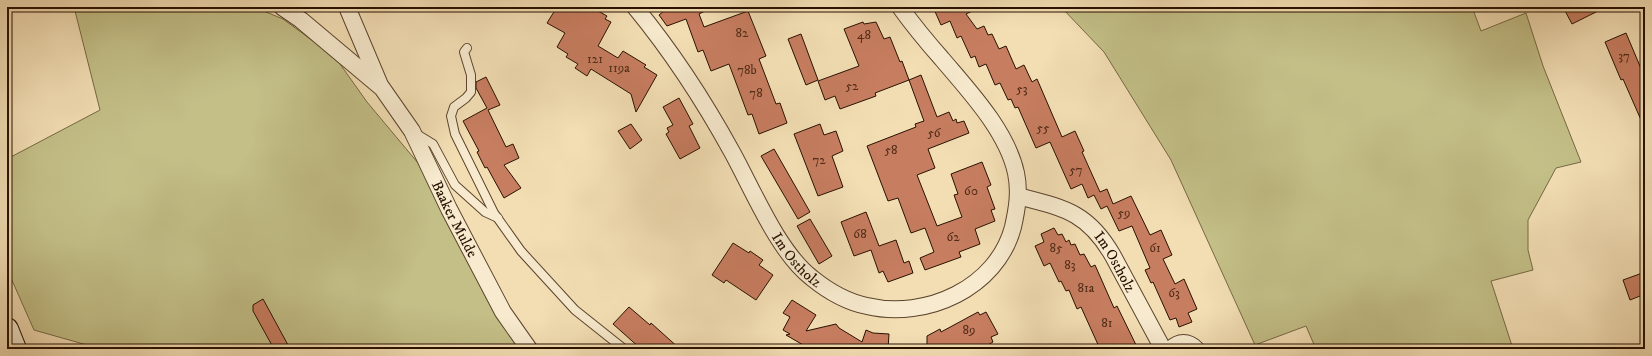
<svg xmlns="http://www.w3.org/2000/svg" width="1652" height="356" font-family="'IM FELL DW Pica',serif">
<rect width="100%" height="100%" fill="#f3deb4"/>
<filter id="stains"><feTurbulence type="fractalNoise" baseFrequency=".005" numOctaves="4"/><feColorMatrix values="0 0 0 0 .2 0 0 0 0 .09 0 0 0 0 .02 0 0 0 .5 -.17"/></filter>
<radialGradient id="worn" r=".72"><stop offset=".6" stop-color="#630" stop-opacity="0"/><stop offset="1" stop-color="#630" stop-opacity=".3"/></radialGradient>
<g fill="#c3bf87" stroke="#766844">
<polygon points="74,7 254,7 283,19 335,57 367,102 423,169 520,349 101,349 34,330 7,269 7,159 100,110"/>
<polygon points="1061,7 1472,7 1481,31 1526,13 1543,66 1581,162 1556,168 1528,220 1528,250 1533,270 1491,281 1513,349 1316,349 1306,326 1255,345 1171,160 1104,52"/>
</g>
<g fill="#c77d60" stroke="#281100">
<polygon points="557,7 591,7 607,16 605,19 611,22 598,46 618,58 623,51 646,65 644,67 657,75 636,112 631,94 591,69 587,76 575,68 578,64 566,57 568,54 557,47 565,33 547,23"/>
<polygon points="669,7 713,7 699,14 704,27 748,11 766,56 759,59 776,104 780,103 787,123 759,134 752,114 748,115 729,64 711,71 703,50 698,52 686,19 667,26 659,15"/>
<polygon points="933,7 981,7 966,14 977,29 984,26 988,35 992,34 999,49 1006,46 1016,69 1024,65 1032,82 1037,79 1062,137 1075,131 1084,151 1082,152 1100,192 1107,189 1113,204 1131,196 1150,235 1161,230 1172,255 1163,259 1175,284 1184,279 1197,309 1188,313 1192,322 1179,327 1176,318 1170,320 1153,282 1151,283 1145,270 1150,268 1132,226 1119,231 1107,206 1101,209 1094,195 1088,198 1082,184 1071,189 1050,142 1036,148 1018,107 1015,108 1011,99 1008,100 1000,83 995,85 986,64 979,67 975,56 971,58 961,36 957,38 950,21 941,25"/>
<polygon points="1563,7 1606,7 1572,24"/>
<polygon points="863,22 864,24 876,22 884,39 890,37 900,62 902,61 909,80 875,93 876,96 840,109 835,96 825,100 818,81 859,66 844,29"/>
<polygon points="1626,33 1645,78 1645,129 1623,79 1621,80 1605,42"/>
<polygon points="801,34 818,80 806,85 788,39"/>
<polygon points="921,75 937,117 949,112 953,121 956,119 957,123 964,121 969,133 928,149 935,168 917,175 937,226 962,217 954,195 958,194 951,174 982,162 991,185 987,187 995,209 991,210 995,221 975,229 980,244 959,252 961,257 925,270 920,258 934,252 925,228 911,233 898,198 888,201 867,146 916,127 915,124 924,121 909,80"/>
<polygon points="486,77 500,105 488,110 506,147 513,144 519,158 504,165 521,188 504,198 487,167 485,168 477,152 479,151 463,121 487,108 476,88 476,82"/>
<polygon points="679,98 693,124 689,126 700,148 680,159 666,134 669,132 667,128 673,125 663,107"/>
<polygon points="631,124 642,140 630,149 618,131"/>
<polygon points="820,124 824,135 836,131 843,151 832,156 843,187 818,196 794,134"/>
<polygon points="774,149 810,212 798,219 761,156"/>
<polygon points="866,212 879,246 896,240 904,263 909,261 913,273 888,282 883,271 879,273 871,250 854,256 841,222"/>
<polygon points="810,219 832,256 819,264 797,226"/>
<polygon points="1054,228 1058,235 1062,234 1066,242 1069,240 1071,245 1075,244 1080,255 1084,254 1091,267 1095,265 1114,308 1117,306 1138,349 1100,349 1081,307 1077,309 1069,290 1066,291 1061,281 1059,282 1050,263 1044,266 1035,246 1044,242 1041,234"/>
<polygon points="733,243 749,253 750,251 763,260 759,265 773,275 756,300 726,280 724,283 712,275"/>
<polygon points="1645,272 1645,294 1630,300 1623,280"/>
<polygon points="263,299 288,345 280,349 274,349 253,311 253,305"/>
<polygon points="792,300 816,315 806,331 836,324 839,328 862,342 866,330 873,333 889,334 888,349 810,349 786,335 790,334 783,330 790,317 783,313"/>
<polygon points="629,307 650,325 651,323 680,349 641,349 613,324"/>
<polygon points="978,312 980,315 986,312 998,334 991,337 993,342 981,349 927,349 927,336 940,329 941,332"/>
</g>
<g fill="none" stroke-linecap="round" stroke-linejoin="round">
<defs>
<g id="lane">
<polyline points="467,48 464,52 471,75 471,92 466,98 454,107 451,116 455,134 494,213 521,251 575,310 624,349"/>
<polyline points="415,133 433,144 455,185 485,212 498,218"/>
</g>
<g id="street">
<path id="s1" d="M282 7 301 20 382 88 412 131 449 209 503 312 529 349"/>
<polyline points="347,7 380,85"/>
<path id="s2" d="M635 7C672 52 704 101 732 152 753 190 778 252 812 278 828 291 847 302 867 306 926 320 997 288 1013 227 1017 209 1020 192 1016 173 1007 131 969 91 942 59 927 42 913 25 900 7"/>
<path id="s3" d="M1018 196C1064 208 1088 212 1113 256L1163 349"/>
<path d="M1171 349C1179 341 1188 341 1196 349"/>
</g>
<polyline id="secondary" points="7,329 15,349"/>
</defs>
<use href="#lane" stroke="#5b442d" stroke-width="10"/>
<use href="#street" stroke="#5b442d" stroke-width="18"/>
<use href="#secondary" stroke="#281100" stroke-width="24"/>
<use href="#lane" stroke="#f7eace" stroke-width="8"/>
<use href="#street" stroke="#f7eace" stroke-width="16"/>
<use href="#secondary" stroke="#f7eace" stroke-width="22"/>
<polyline stroke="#281100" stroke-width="1" points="7,337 12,349"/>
</g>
<g text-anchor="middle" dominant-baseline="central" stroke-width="3" stroke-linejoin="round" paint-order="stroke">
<g font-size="13" fill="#502c18">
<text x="742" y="33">82</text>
<text x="864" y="35">48</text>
<text x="1624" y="56">37</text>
<text x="595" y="59">121</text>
<text x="619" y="68">119a</text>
<text x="747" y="70">78b</text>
<text x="852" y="86">52</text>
<text x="1022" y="89">53</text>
<text x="756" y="93">78</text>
<text x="1043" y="128">55</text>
<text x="934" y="133">56</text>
<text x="891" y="150">58</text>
<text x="819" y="160">72</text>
<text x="1076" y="170">57</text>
<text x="971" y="191">60</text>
<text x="1124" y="213">59</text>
<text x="860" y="234">68</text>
<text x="953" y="237">62</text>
<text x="1056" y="248">85</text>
<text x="1155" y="248">61</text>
<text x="1070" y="265">83</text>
<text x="1086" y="288">81a</text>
<text x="1174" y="293">63</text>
<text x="1107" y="323">81</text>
<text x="969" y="330">89</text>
</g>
<g font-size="15" fill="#281100" stroke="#f7eace">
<text stroke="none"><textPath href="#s1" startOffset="279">Baaker Mulde</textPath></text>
<text stroke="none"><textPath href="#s2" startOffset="301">Im Ostholz</textPath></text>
<text stroke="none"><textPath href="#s3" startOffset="123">Im Ostholz</textPath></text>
</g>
</g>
<rect width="1652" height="356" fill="none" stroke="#f3deb4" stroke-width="24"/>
<rect x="8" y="8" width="1636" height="340" fill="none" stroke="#281100" stroke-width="2"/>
<rect x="12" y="12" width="1628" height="332" fill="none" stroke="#281100"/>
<rect width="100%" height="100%" filter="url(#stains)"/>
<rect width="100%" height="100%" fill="url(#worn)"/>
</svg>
